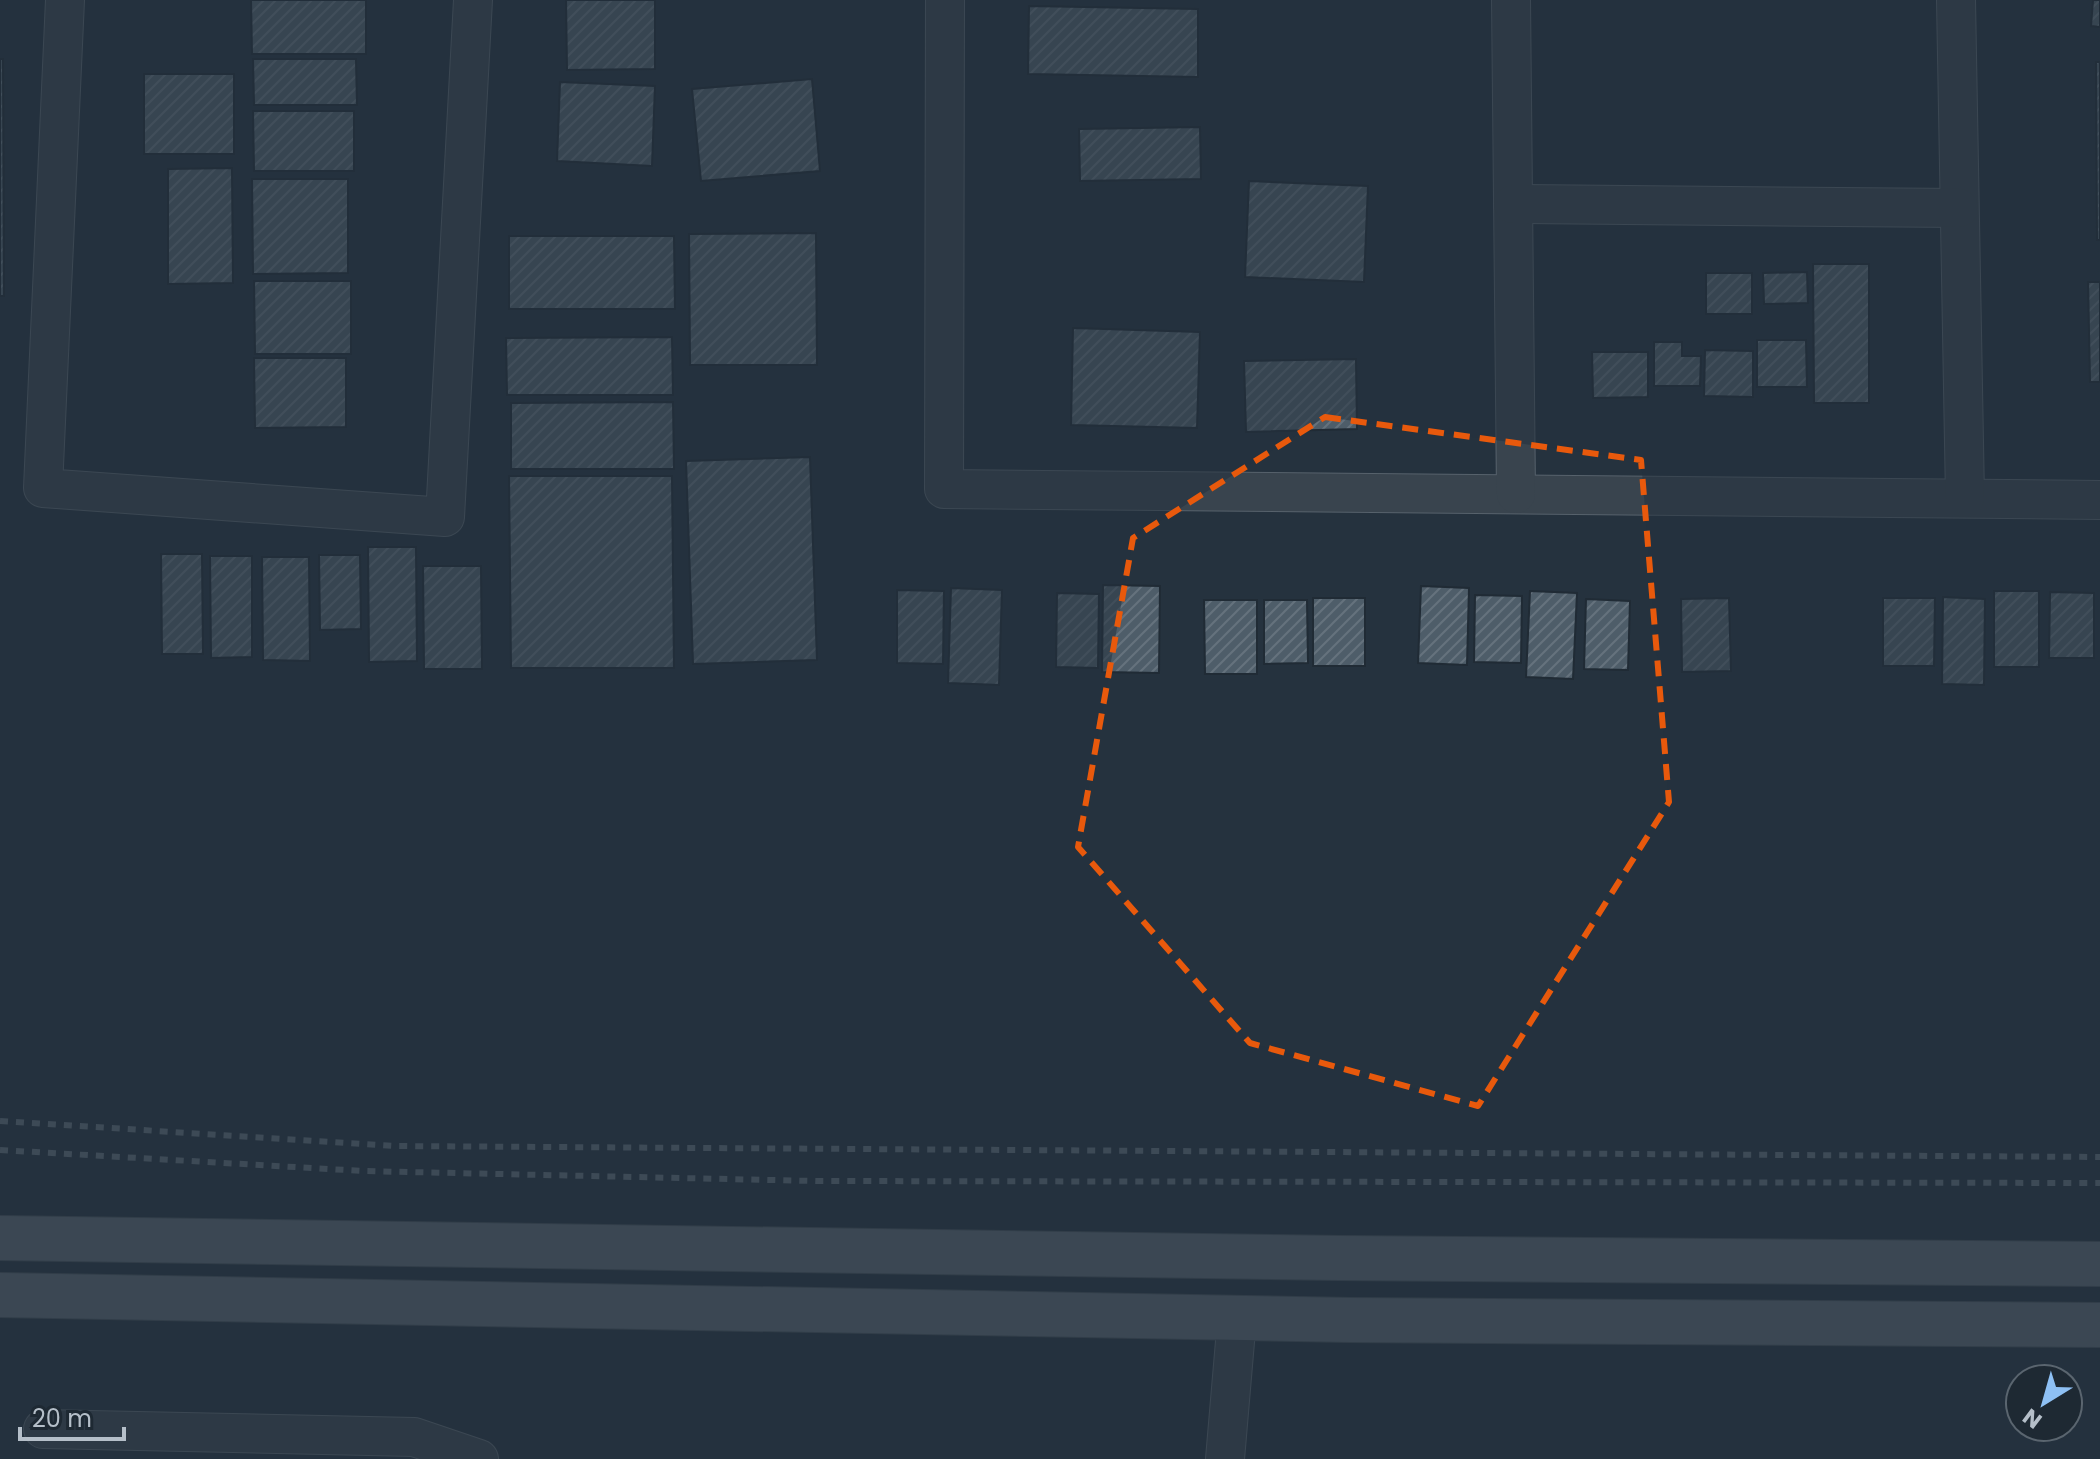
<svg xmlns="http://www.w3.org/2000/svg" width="2100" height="1459" font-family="Poppins,sans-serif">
<defs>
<pattern id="building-hatch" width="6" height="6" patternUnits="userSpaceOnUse" patternTransform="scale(2)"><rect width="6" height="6" fill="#4e5d69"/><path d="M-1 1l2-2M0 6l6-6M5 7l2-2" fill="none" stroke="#65727d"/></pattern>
</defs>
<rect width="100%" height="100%" fill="#25323e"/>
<g fill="url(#building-hatch)" stroke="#202b35" stroke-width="2">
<polygon points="251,0 366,0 366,54 252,54"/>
<polygon points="566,0 655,0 655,69 567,70"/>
<polygon points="2093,0 2100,0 2100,27 2091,26"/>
<polygon points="1029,6 1198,9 1198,77 1028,74"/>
<polygon points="0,59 3,59 4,296 0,296"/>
<polygon points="253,59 356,59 357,105 254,105"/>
<polygon points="2096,62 2100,62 2100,240 2097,240"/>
<rect x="144" y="74" width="90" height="80"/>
<polygon points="812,79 820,171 701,181 692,89"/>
<polygon points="560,82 655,86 652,166 557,161"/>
<polygon points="253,111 354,111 354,171 254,171"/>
<polygon points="1200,127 1201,179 1080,181 1079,129"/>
<polygon points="232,168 233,283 168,284 168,169"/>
<polygon points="252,179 348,179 348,273 253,274"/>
<polygon points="1249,181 1368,186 1364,282 1245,277"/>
<polygon points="816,233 817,365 690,365 689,234"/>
<polygon points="509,236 674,236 675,309 509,309"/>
<polygon points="1813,264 1869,264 1869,403 1814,403"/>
<polygon points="1807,272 1808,303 1764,304 1763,273"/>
<rect x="1706" y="273" width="46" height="41"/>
<polygon points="254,281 351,281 351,354 255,354"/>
<polygon points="2088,282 2100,282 2100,382 2090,382"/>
<polygon points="1073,328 1200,332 1197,428 1071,425"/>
<polygon points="672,337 673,395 507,395 506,338"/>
<polygon points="1757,340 1806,340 1807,387 1757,387"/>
<polygon points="1654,342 1682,342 1682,356 1701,356 1700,386 1654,386"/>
<polygon points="1705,350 1753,351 1753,397 1704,396"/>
<polygon points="1592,352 1648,352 1648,397 1593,398"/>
<polygon points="254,358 346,358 346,427 255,428"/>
<polygon points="1356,359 1357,429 1246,432 1244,361"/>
<polygon points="673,402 674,469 511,469 511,403"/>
<polygon points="810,457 817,660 693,664 686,461"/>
<polygon points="509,476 672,476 674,668 511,668"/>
<polygon points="368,547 416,547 417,661 369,662"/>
<polygon points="161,554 202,554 203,654 162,654"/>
<polygon points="319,555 360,555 361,629 320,630"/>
<polygon points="210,556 252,556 252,657 211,658"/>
<polygon points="262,557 309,557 310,661 263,660"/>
<polygon points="423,566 481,566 482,669 424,669"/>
<polygon points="1103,585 1160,586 1159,673 1102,672"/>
<polygon points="1421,586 1469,588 1467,665 1418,663"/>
<polygon points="951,588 1002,590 999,685 948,683"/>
<polygon points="897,590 944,591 943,664 897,663"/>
<polygon points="1530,591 1577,593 1573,679 1526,677"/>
<rect x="1994" y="591" width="45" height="76"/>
<polygon points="2050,592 2094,593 2094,658 2049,658"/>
<polygon points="1057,593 1099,594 1098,668 1056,667"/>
<polygon points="1475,595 1522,596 1521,663 1474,662"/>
<polygon points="1943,597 1985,599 1984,685 1942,684"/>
<rect x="1313" y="598" width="52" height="68"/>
<polygon points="1729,598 1731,671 1682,672 1681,599"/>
<polygon points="1883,598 1935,598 1934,666 1883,666"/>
<polygon points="1586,599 1630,601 1628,670 1584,669"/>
<polygon points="1204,600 1257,600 1257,674 1205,674"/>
<polygon points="1264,600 1307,600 1308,663 1264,664"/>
</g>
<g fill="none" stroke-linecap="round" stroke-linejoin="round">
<defs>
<g id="minor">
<polyline points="65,0 43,488 445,517 473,0"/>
<polyline points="945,0 944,489 2100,500"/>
<polyline points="1511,0 1516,494"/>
<polyline points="1956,0 1965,498"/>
<polyline points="1513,204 1959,208"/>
<polyline points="43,1429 414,1437 479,1459"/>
<polyline points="1225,1459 1237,1318"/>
</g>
<g id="major">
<polyline points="0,1238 1340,1258 2100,1264"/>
<polyline points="0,1295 1350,1320 2100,1325"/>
</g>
</defs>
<use href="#minor" stroke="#57626c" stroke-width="40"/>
<use href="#major" stroke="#424d57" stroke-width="46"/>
<use href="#minor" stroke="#39444e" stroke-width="38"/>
<use href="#major" stroke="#57636e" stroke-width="44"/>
<g stroke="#5b6874" stroke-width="6" stroke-dasharray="8 8" stroke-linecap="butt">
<polyline points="0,1121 394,1146 2100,1157"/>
<polyline points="0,1150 363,1171 816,1181 2100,1183"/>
</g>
</g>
<path d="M0 0H2100V1459H0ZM1325 417 1641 460 1669 802 1478 1106 1250 1043 1078 847 1133 538Z" fill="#25323e" fill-opacity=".55" fill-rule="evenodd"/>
<path fill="none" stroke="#e8590c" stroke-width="6" stroke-dasharray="16 10" stroke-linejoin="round" d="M1325 417 1641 460 1669 802 1478 1106 1250 1043 1078 847 1133 538Z"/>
<g transform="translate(2044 1403) rotate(217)"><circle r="38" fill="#1e2933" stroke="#5a656f" stroke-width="2"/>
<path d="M0-6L14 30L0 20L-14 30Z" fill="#8ec0f4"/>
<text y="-12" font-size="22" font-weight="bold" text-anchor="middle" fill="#b5bfc9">N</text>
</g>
<path d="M20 1427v12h104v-12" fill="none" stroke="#b5bfc9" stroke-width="4"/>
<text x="32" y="1427" font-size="24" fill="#b5bfc9" stroke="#1e2933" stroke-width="6" paint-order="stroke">20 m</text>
</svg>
